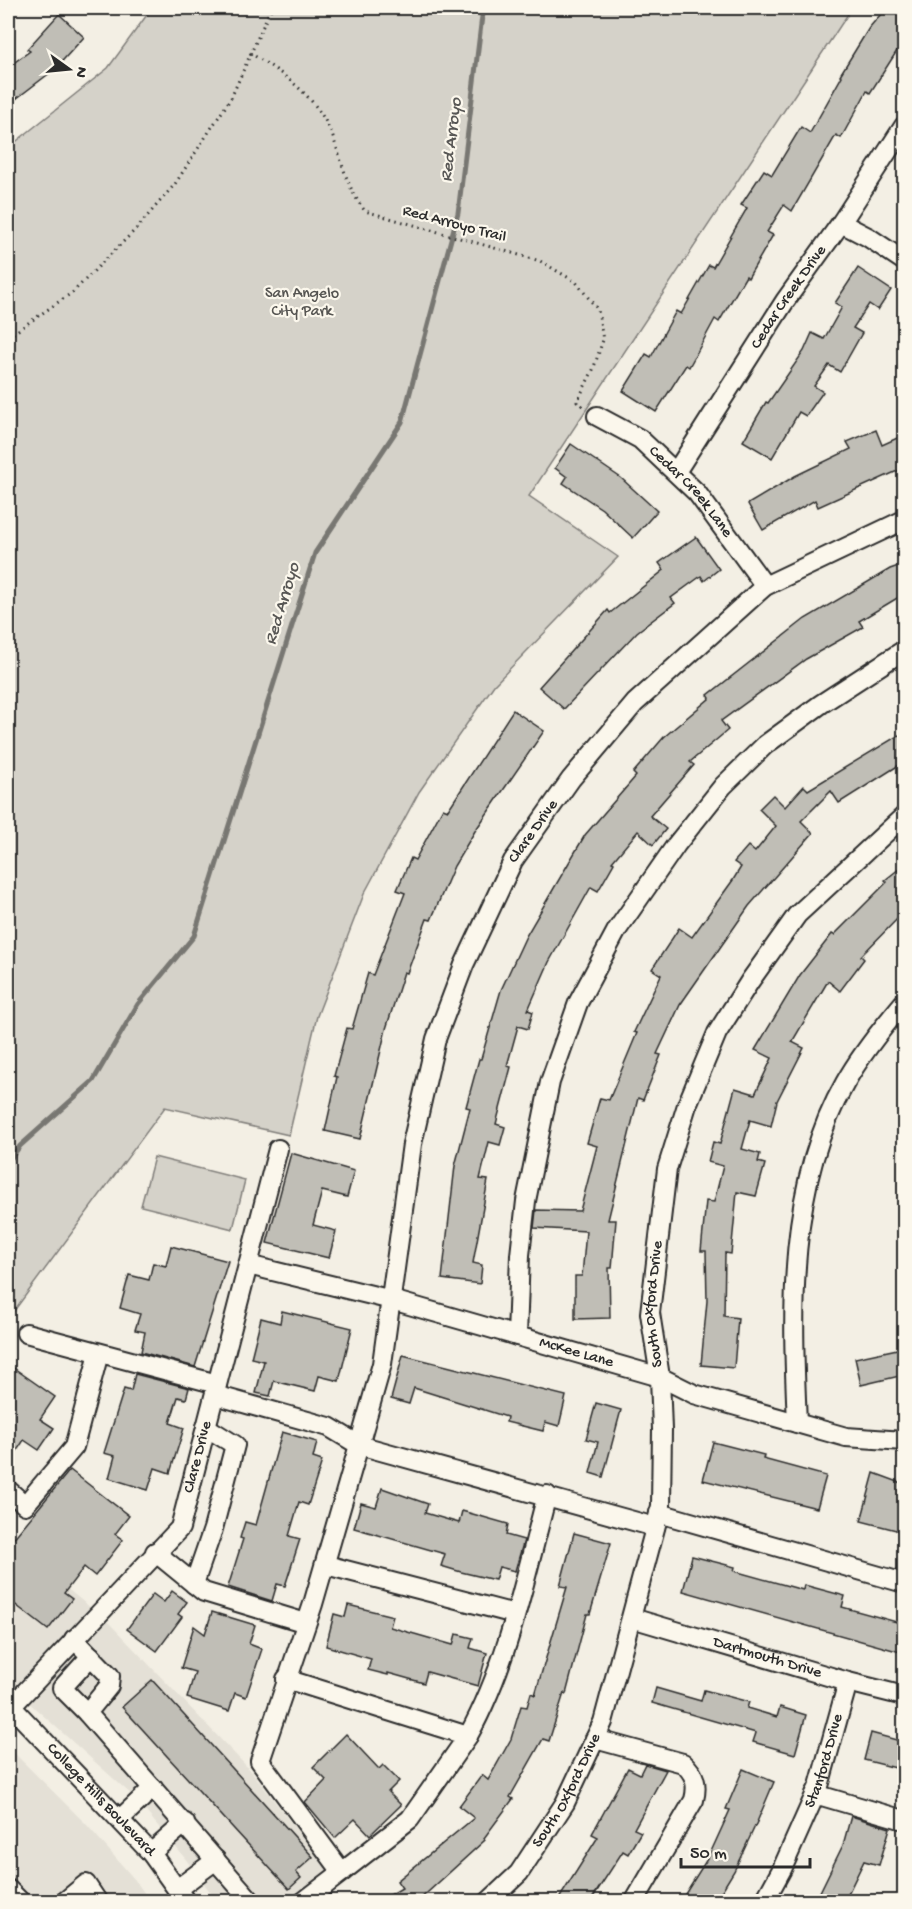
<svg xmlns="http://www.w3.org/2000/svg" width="912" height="1909" font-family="'Gochi Hand',sans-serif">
<rect width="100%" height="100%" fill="#f3efe4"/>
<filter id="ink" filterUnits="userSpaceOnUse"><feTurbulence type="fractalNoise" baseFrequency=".0167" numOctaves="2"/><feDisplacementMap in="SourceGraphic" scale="12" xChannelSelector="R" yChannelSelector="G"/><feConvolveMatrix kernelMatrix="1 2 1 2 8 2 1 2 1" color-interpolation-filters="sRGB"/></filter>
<g filter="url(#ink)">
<g fill="#e4e0d6">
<polygon points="8,1540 109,1623 253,1773 340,1887 319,1901 217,1901 184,1857 133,1796 8,1684"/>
<polygon points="8,1747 86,1824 135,1880 150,1901 8,1901"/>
</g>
<g fill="#d5d2c9" stroke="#807e7a" stroke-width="1.5">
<polygon points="152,8 852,8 529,496 618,557 494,685 419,792 364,894 317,1016 289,1135 165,1107 8,1319 8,148 108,68"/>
<polygon points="154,1157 245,1180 233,1229 141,1206"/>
</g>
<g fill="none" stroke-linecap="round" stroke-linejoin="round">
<polyline stroke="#787772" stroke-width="5" points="8,1162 20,1146 93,1081 138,1004 194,936 315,553 402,422 458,213 483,8"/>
</g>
<g fill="#c0beb6" stroke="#2b2b2b" stroke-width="1.5">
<polygon points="886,8 904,8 904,40 870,93 867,91 841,138 836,135 792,211 784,205 767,232 773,235 748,278 746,276 719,322 715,319 689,367 686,365 656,412 623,391 646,354 651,357 676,311 681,314 709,265 713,267 747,208 741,205 764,170 772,175 801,127 810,133 842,76 840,75 869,28"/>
<polygon points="59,14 84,37 55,69 8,105 8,67 30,51 27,49"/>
<polygon points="858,268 891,290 878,310 869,304 853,328 862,333 840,372 829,365 814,386 823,392 806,416 799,412 772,458 743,441 766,402 768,403 804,351 812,333 824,339 842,307 835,303"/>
<polygon points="876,430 882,445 904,435 904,468 818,507 815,500 763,530 748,504 795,476 851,449 847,442"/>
<polygon points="571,444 621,478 657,511 633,538 602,509 563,483 567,477 555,468"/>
<polygon points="696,537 719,569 704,581 701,576 671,598 675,603 637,632 564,709 539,687 608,610 610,613 664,570 659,563"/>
<polygon points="904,564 904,594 859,621 863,627 806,659 721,721 728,730 690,762 694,765 650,816 666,829 653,845 638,831 612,862 614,863 598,891 591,887 549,962 528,1010 533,1012 528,1029 518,1026 507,1066 511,1067 496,1124 505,1127 500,1145 489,1142 480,1179 488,1180 473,1263 482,1265 480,1284 442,1279 455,1166 470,1108 466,1107 479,1059 481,1059 501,990 526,936 585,835 636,776 633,773 664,737 710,698 708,695 805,619 890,569"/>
<polygon points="513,710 544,731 475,831 454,866 431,920 427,919 407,973 404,972 386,1029 360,1139 325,1131 337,1077 334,1076 347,1028 352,1029 368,973 373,975 405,893 397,890 411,858 415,860 443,808 448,810"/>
<polygon points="904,732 904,762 839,803 831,791 801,821 813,833 749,906 680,1005 657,1054 661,1055 643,1100 638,1098 608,1220 616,1220 612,1268 609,1268 610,1318 575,1319 575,1276 582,1276 586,1231 534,1228 536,1210 580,1211 597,1146 587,1143 600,1098 609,1100 637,1033 634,1032 661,975 652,969 679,928 692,937 733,880 741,867 734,862 748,846 755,852 776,826 759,809 773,795 785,807 804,786 808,790"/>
<polygon points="904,865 904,912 861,956 864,959 840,991 828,981 792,1042 804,1048 777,1101 771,1126 750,1120 742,1149 760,1154 758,1162 765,1164 756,1196 737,1192 731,1254 725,1253 724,1316 738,1318 734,1368 701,1365 707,1301 706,1251 701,1251 706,1201 714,1202 723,1166 708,1162 713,1142 720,1144 735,1088 755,1094 772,1058 755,1050 800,975 832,934 834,935 887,882 885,880"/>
<polygon points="291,1153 354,1171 347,1197 322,1191 313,1225 336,1231 329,1258 267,1243"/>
<polygon points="171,1246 228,1261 195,1367 141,1352 145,1332 135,1330 140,1314 120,1308 129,1275 149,1280 153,1263 166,1266"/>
<polygon points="282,1311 352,1328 339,1381 319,1376 315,1391 274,1381 270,1396 256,1393 264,1361 251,1358 261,1318 280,1323"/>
<polygon points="902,1348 904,1375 861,1385 855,1358"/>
<polygon points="403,1355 566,1396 559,1426 545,1422 543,1431 506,1422 507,1417 414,1388 409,1404 391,1399"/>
<polygon points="8,1364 55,1397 40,1419 54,1428 39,1450 24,1440 8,1464"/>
<polygon points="135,1374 189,1388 186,1399 178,1397 170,1423 184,1428 170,1473 155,1468 148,1490 109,1478 115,1456 104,1453 124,1389 131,1391"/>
<polygon points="596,1403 621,1410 603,1477 590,1473 598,1442 586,1439"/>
<polygon points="282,1432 317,1442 313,1458 322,1461 308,1505 299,1502 289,1536 300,1539 285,1586 277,1584 272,1601 228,1587 243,1539 240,1538 245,1522 256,1525"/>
<polygon points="713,1442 764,1455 763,1459 826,1476 817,1508 703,1480"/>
<polygon points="70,1470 129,1516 115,1534 123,1540 95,1576 84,1567 64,1593 72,1599 48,1630 8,1599 8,1545"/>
<polygon points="874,1473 904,1484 904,1532 861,1521"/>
<polygon points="382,1488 428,1504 425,1513 459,1523 462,1511 508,1524 506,1535 524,1540 515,1571 499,1567 495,1580 461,1572 441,1566 445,1554 354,1528 361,1503 376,1507"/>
<polygon points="574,1533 611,1543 590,1614 587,1614 566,1694 564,1693 549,1741 543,1739 510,1797 513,1799 484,1838 485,1840 417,1902 378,1902 402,1888 397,1881 474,1818 459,1806 482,1775 488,1780 511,1739 521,1706 527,1707 531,1693 535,1695 567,1587 560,1586"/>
<polygon points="692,1556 735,1567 734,1571 803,1590 804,1585 845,1596 842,1607 904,1624 904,1653 683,1591"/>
<polygon points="172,1591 187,1602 178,1614 182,1617 157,1651 127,1629 153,1594 164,1602"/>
<polygon points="348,1605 393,1616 390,1627 453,1645 456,1634 473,1638 470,1648 487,1653 478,1686 427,1672 424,1683 388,1673 388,1675 368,1670 371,1659 326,1646 334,1614 345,1617"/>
<polygon points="212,1612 255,1625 249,1644 262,1649 246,1697 235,1693 229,1711 187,1698 195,1672 181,1668 194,1626 205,1634"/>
<polygon points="152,1680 313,1857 296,1872 301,1878 289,1889 122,1707"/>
<polygon points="656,1688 701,1701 704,1690 749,1702 747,1708 777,1717 780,1707 806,1715 795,1754 753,1742 756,1733 652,1703"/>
<polygon points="871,1733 904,1742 904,1770 864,1760"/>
<polygon points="346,1734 379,1769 383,1765 399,1781 388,1792 401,1805 370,1835 355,1819 335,1838 305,1802 326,1780 313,1767"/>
<polygon points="645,1764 666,1770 634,1829 641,1832 628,1854 623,1851 590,1902 557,1902 598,1837 592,1834 628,1768 640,1774"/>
<polygon points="743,1769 774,1782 757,1822 734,1871 715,1902 680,1902 709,1856 730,1810 726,1809"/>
<polygon points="851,1816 890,1828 879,1865 864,1861 844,1902 815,1902 843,1845"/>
</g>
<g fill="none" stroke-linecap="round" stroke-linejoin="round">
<defs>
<g id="minor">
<polyline points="841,223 868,237 904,261"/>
<path id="s1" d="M597 416 640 439 697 493 765 586"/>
<path id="s2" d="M676 472 785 301 841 223 904 126"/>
<path id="s3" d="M248 1265 392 1300 660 1377 694 1394 846 1437 904 1441"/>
<polyline points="26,1333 217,1384"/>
<polyline points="517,1336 520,1255 526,1201 550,1082 578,1003 617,930 676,845 723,786 765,745 821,704 904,650"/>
<polyline points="215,1395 329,1427 359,1445 313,1604 260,1761 342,1872 303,1902"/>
<path d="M797 1423C792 1310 787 1185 845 1083 861 1054 883 1027 904 1002"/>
<polyline points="8,1490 25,1505 74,1447 99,1353"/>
<polyline points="659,1513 904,1583"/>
<path id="s4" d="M655 1527 359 1445 382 1364 412 1144 436 1039 464 965 513 861 571 779 635 703 765 586 904 520"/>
<polyline points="155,1552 204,1592 306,1623"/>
<polyline points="326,1565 515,1614"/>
<polyline points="194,1584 213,1529 235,1445 206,1427"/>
<path id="s5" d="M632 1618 848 1682 904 1696"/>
<polyline points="74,1639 110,1676 109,1686 87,1713 252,1902"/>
<polyline points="286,1679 468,1736 410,1819 342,1872"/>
<path id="s6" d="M8 1703 151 1853 186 1902"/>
<path id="s7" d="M12 1706 180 1528 278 1149"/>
<polyline points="87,1713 62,1688 91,1656"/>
<path d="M468 1736C509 1662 525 1577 547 1495"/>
<path d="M595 1739 683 1763C695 1774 698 1784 694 1800L634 1902"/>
<polyline points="815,1794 904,1820"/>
<polyline points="120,1819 153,1788"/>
<polyline points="151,1853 185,1823"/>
<polyline points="8,1889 21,1902"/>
<polyline points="177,1889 216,1860"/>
<polyline points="64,1902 86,1884 98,1902"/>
<path id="s8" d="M488 1902 519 1873 565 1803 603 1722 661 1506 662 1430 660 1377 650 1313 667 1169 687 1105 717 1033 750 981 797 915 904 816"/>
<path id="s9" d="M764 1902 782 1869 819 1786 848 1682"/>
</g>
</defs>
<use href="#minor" stroke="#2b2b2b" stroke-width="22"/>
<g stroke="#2b2b2b" stroke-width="3" stroke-dasharray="1.5 4.5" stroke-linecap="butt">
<path d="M250 53C282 73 313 93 330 130 342 158 345 186 365 211L540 261 576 282 598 310 603 340 593 370 577 402 584 407"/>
<polyline points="8,337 73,292 137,228 175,184 231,98 271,8"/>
</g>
<use href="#minor" stroke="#fbf7ec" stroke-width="18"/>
</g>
</g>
<g text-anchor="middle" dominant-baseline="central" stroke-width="4.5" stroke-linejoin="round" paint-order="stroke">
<g font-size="16" fill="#2b2b2b" stroke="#fbf7ec">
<text transform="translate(454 225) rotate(15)">Red Arroyo Trail</text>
<text stroke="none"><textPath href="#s2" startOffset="208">Cedar Creek Drive</textPath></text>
<text stroke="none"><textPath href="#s1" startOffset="122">Cedar Creek Lane</textPath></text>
<text stroke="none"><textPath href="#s4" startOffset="951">Clare Drive</textPath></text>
<text stroke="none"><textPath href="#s8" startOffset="642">South Oxford Drive</textPath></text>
<text stroke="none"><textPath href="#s3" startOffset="340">McKee Lane</textPath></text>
<text stroke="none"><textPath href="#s7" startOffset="318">Clare Drive</textPath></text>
<text stroke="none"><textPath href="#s5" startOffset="141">Dartmouth Drive</textPath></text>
<text stroke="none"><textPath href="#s9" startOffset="154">Stanford Drive</textPath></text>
<text stroke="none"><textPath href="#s8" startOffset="138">South Oxford Drive</textPath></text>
<text stroke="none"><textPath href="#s6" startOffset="134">College Hills Boulevard</textPath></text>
</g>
<g font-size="16" fill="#565552" stroke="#fbf7ec">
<text x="302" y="294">San Angelo<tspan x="302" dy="18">City Park</tspan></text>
</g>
<g font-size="18" font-style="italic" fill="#585755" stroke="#fbf7ec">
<text transform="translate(452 140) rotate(-83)">Red Arroyo</text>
<text transform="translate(283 604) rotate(-73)">Red Arroyo</text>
</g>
</g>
<rect width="912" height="1909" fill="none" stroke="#fbf7ec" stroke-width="30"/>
<rect x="15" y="15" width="882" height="1879" fill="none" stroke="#2b2b2b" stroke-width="2" filter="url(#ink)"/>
<g transform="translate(69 69) rotate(105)" stroke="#fbf7ec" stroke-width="4.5" paint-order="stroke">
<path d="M0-4.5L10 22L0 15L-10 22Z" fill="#2b2b2b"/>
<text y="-9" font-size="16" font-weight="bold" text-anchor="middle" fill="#2b2b2b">N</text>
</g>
<path d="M681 1858v9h129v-9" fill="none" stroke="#2b2b2b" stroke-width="3"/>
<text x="690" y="1858" font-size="18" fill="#2b2b2b" stroke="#fbf7ec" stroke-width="4.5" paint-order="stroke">50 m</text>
</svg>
